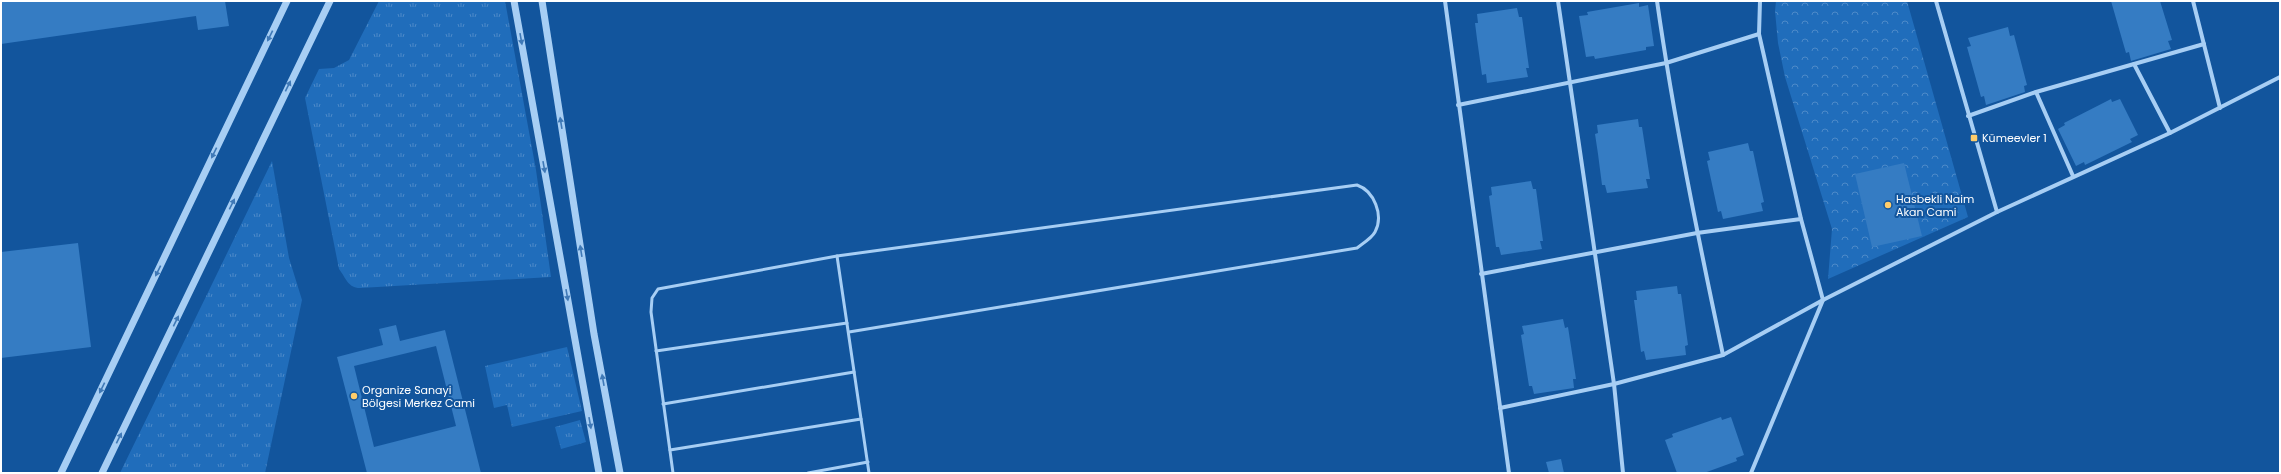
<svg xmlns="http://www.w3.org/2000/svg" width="2281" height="474" font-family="Poppins,sans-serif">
<defs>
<pattern id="grass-tufts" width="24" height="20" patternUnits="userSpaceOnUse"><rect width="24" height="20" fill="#206dbb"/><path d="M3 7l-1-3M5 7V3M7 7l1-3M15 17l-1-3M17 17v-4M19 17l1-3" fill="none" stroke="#4d8ac9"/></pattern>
<pattern id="park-crowns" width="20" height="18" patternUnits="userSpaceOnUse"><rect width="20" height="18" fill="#206dbb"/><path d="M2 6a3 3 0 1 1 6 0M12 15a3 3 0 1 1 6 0" fill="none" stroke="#4d8ac9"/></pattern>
</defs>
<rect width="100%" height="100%" fill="#12559d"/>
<g fill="url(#grass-tufts)">
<path d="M379 1H505L536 170 551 277 360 288C348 288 346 278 339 269L305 98 319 69 334 68 349 60Z"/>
<polygon points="272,161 289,258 302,300 265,473 120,473"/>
<polygon points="567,347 582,411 512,427 507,405 494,408 485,366"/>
<polygon points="580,420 586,442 561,449 555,427"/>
</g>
<polygon fill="url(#park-crowns)" points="1776,1 1907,1 1968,217 1828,279 1832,229 1785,77 1778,43 1775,11"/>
<g fill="#357cc3" fill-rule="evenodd">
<polygon points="1,1 225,1 229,26 198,30 196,16 1,44"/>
<polygon points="2111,1 2160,1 2172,40 2168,41 2171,49 2131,61 2129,52 2126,53"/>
<polygon points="1639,3 1639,7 1648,5 1654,46 1646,47 1646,50 1595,59 1594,56 1586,57 1579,16 1588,15 1587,12"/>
<polygon points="1517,8 1519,17 1522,17 1529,68 1526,68 1528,77 1487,83 1486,74 1482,75 1477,39 1475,23 1478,23 1477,14"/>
<polygon points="2008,27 2010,36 2014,35 2027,85 2024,86 2025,92 1986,105 1984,96 1981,97 1967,47 1971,46 1968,38"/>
<polygon points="2111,99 2112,102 2120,99 2138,135 2130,139 2132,142 2085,165 2084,162 2076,166 2058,129 2065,125 2064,123"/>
<polygon points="1638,119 1639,127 1642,127 1650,179 1646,179 1648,188 1607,193 1605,185 1602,185 1598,154 1595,134 1598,133 1597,125"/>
<polygon points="1748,143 1750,151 1753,151 1760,184 1764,202 1761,203 1763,211 1723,219 1721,211 1718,212 1707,161 1710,160 1708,152"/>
<polygon points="1904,163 1922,236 1872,247 1855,174"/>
<polygon points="1531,181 1533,189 1536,189 1543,241 1540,241 1542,249 1501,255 1499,247 1496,247 1489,196 1492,195 1491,187"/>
<polygon points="78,243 91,347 1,358 1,252"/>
<polygon points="1677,286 1678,294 1681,294 1688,345 1685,346 1686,355 1646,360 1644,351 1641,352 1634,300 1637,300 1636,291"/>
<polygon points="1563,319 1565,328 1568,327 1576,379 1573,379 1574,388 1534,394 1532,386 1529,386 1521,335 1524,334 1522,326"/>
<path d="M396 325 400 341 445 330 481 473H367L337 357 383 345 379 329ZM436 346 456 426 374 447 354 366Z"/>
<polygon points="1721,417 1722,420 1731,417 1744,455 1736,458 1737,461 1704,473 1677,473 1665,440 1673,437 1672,434"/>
<polygon points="1561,459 1564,473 1549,473 1546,462"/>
</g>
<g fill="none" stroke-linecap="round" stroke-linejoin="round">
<g stroke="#a7cef4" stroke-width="3">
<polyline points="837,256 869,473"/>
<polyline points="656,351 847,323"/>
<polyline points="663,404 854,372"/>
<polyline points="670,450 861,419"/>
<path d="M673 473 651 312 652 298 658 289 837 256 1357 185C1374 191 1384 215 1375 232 1372 238 1362 244 1357 248L849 332"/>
<polyline points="808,473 868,462"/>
</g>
<g stroke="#a7cef4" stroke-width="4">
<polyline points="1445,1 1509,473"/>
<polyline points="1558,1 1614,384 1623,473"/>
<path d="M1657 1C1674 120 1698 237 1723 355"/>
<polyline points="1936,1 1997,212"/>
<polyline points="2193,1 2220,108"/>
<polyline points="2134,64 2170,133"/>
<polyline points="2036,92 2073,176"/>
<polyline points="1458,105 1666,63 1759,34"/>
<polyline points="1968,116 2036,92 2204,44"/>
<polyline points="1481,274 1697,233 1801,219"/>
<polyline points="1500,408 1614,384 1723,355 1823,300 1997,212 2170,133 2280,77"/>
<polyline points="1751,473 1823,300 1801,219 1759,34 1760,1"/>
</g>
<g stroke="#a7cef4" stroke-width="7">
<polyline points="514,1 599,473"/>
<polyline points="542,1 594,334 620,473"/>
<polyline points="61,473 287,1"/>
<polyline points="102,473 330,1"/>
</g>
</g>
<defs><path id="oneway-solid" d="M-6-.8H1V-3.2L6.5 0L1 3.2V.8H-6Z"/></defs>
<g fill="#3f79b7">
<use href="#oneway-solid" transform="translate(270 36) rotate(116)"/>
<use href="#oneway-solid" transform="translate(521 39) rotate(80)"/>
<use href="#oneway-solid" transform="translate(288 86) rotate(-64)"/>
<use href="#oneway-solid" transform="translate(561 123) rotate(-99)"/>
<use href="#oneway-solid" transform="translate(214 153) rotate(116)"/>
<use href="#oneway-solid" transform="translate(544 167) rotate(80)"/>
<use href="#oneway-solid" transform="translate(232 204) rotate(-64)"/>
<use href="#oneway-solid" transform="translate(581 251) rotate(-99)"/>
<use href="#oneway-solid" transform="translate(158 271) rotate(116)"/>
<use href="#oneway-solid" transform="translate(567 295) rotate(80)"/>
<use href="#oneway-solid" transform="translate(176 321) rotate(-64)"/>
<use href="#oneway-solid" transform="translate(603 380) rotate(-100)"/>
<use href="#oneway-solid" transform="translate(102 388) rotate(116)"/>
<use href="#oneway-solid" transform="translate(590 423) rotate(80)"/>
<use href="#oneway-solid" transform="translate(119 438) rotate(-64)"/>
</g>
<g fill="#ffcd6b" stroke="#12559d" stroke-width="1.5">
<rect x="1970" y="134" width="8" height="8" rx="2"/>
<circle cx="1888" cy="205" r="4"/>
<circle cx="354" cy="396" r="4"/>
</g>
<g text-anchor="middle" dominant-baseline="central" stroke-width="4" stroke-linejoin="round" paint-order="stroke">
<g font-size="11" fill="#fff" stroke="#12559d" text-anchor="start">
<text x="1982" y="138">Kümeevler 1</text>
<text x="1896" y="199">Hasbekli Naim<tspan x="1896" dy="13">Akan Cami</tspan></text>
<text x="362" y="390">Organize Sanayi<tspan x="362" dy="13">Bölgesi Merkez Cami</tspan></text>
</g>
</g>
<rect width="2281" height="474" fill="none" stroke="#ffffff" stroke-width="4"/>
</svg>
